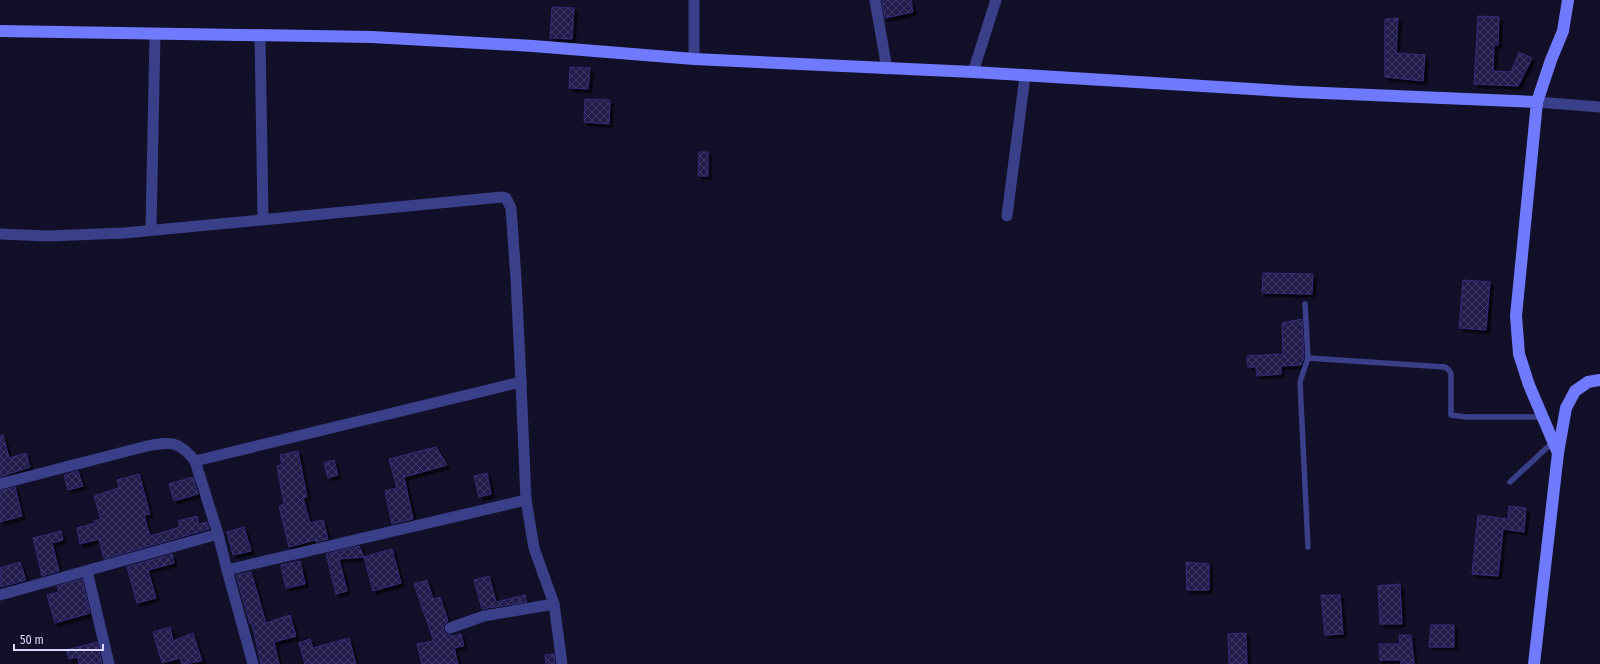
<svg xmlns="http://www.w3.org/2000/svg" width="1600" height="664" font-family="'Fira Sans Condensed',sans-serif">
<defs>
<pattern id="building-cross-hatch" width="8" height="8" patternUnits="userSpaceOnUse"><rect width="8" height="8" fill="#201b4b"/><path d="M0 0l8 8M0 8l8-8" fill="none" stroke="#403b66"/></pattern>
<filter id="shadow"><feDropShadow dx="3.5" dy="3.5" stdDeviation="0" flood-color="#0009"/></filter>
</defs>
<rect width="100%" height="100%" fill="#121029"/>
<g fill="url(#building-cross-hatch)" stroke="#342d77" filter="url(#shadow)">
<polygon points="882,0 911,0 913,12 885,18"/>
<polygon points="552,7 574,8 572,39 550,38"/>
<polygon points="1478,16 1499,17 1498,45 1494,45 1493,71 1511,72 1519,52 1532,58 1518,86 1474,84"/>
<polygon points="1398,18 1396,53 1425,55 1423,81 1385,77 1385,19"/>
<polygon points="570,67 590,68 588,89 569,88"/>
<polygon points="585,99 610,100 609,124 584,122"/>
<polygon points="699,152 708,152 708,176 698,176"/>
<polygon points="1263,273 1313,274 1312,294 1262,293"/>
<polygon points="1463,280 1490,282 1486,330 1459,328"/>
<polygon points="1302,319 1304,358 1301,365 1281,366 1281,374 1257,376 1256,367 1248,367 1247,356 1283,354 1282,323"/>
<polygon points="3,435 9,458 26,453 30,467 0,477 0,436"/>
<polygon points="436,447 447,465 404,477 413,519 392,524 385,491 397,488 389,459"/>
<polygon points="298,451 307,497 303,498 310,523 323,520 328,539 316,542 315,540 289,547 279,506 284,504 277,466 282,465 280,455"/>
<polygon points="334,460 338,475 328,478 324,463"/>
<polygon points="78,471 83,486 68,490 64,475"/>
<polygon points="487,473 491,494 479,497 474,476"/>
<polygon points="139,474 150,514 144,515 150,536 180,527 178,521 197,516 199,524 207,522 209,529 104,559 99,539 80,544 77,528 95,523 94,521 101,519 94,496 119,488 117,480"/>
<polygon points="193,477 198,494 174,501 169,484"/>
<polygon points="15,487 22,516 0,522 0,491"/>
<polygon points="1509,506 1526,508 1524,532 1503,529 1498,576 1472,574 1478,515 1508,519"/>
<polygon points="244,527 251,551 233,555 227,532"/>
<polygon points="61,531 63,540 52,543 59,571 42,576 33,538"/>
<polygon points="359,546 364,557 339,559 347,591 336,594 326,554"/>
<polygon points="392,549 401,583 373,591 364,557"/>
<polygon points="172,554 174,563 148,570 156,598 137,603 127,567"/>
<polygon points="300,561 305,584 286,588 281,565"/>
<polygon points="20,562 26,580 1,587 0,568"/>
<polygon points="1186,562 1209,564 1209,590 1187,590"/>
<polygon points="251,572 266,623 290,615 296,636 274,642 279,664 261,664 252,624 250,624 236,575"/>
<polygon points="489,576 496,602 525,595 527,602 482,609 474,580"/>
<polygon points="82,579 90,613 55,623 47,595 59,592 57,586"/>
<polygon points="427,580 433,599 440,597 448,621 443,626 444,631 446,634 453,636 461,634 464,646 454,648 458,664 422,664 417,644 434,641 414,584"/>
<polygon points="1400,584 1402,624 1380,624 1378,586"/>
<polygon points="1321,595 1340,595 1343,634 1325,635"/>
<polygon points="1431,625 1454,625 1454,647 1429,647"/>
<polygon points="170,627 173,641 193,633 202,661 182,664 180,658 162,663 153,632"/>
<polygon points="1246,633 1247,664 1229,664 1228,634"/>
<polygon points="1399,635 1411,635 1414,664 1401,664 1401,660 1380,660 1379,644 1400,644"/>
<polygon points="349,638 356,664 305,664 299,643 310,639 313,648"/>
<polygon points="97,642 102,664 79,664 78,657 69,659 66,650"/>
<polygon points="554,654 555,664 546,664 545,655"/>
</g>
<g fill="none" stroke-linecap="round" stroke-linejoin="round">
<g stroke="#3a3f89" stroke-width="5.5">
<polyline points="1305,304 1308,358 1445,367 1449,370 1451,374 1451,415 1466,417 1542,417"/>
<polyline points="1510,482 1553,442"/>
<polyline points="1308,547 1300,382 1308,358"/>
</g>
<g stroke="#3a3f89" stroke-width="11">
<polyline points="694,0 694,59"/>
<polyline points="875,0 887,69"/>
<polyline points="260,35 263,218"/>
<polyline points="973,72 996,0"/>
<polyline points="1537,102 1600,107"/>
<polyline points="1007,216 1025,76"/>
<polyline points="151,229 155,34"/>
<polyline points="0,234 48,236 124,233 502,197 506,198 511,208 516,279 521,382 195,461 218,534 0,595"/>
<path d="M0 484 147 446C171 442 178 440 195 461"/>
<polyline points="526,500 534,548 554,604"/>
<polyline points="218,534 227,570 526,500 521,382"/>
<polyline points="227,570 253,664"/>
<polyline points="87,571 109,664"/>
<polyline points="450,628 484,616 554,604 562,664"/>
</g>
<g stroke="#6f7aff" stroke-width="12">
<polyline points="0,31 372,37 533,46 694,59 973,72 1300,92 1537,102 1516,316 1519,354 1529,385 1558,453"/>
<polyline points="1537,102 1551,60 1563,31 1568,0"/>
<polyline points="1534,664 1558,453 1566,408 1575,391 1588,382 1600,380"/>
</g>
</g>
<path d="M14 644v6h89v-6" fill="none" stroke="#d9d8ff" stroke-width="2"/>
<text x="20" y="644" font-size="12" fill="#d9d8ff" stroke="#121029" stroke-width="3" paint-order="stroke">50 m</text>
</svg>
